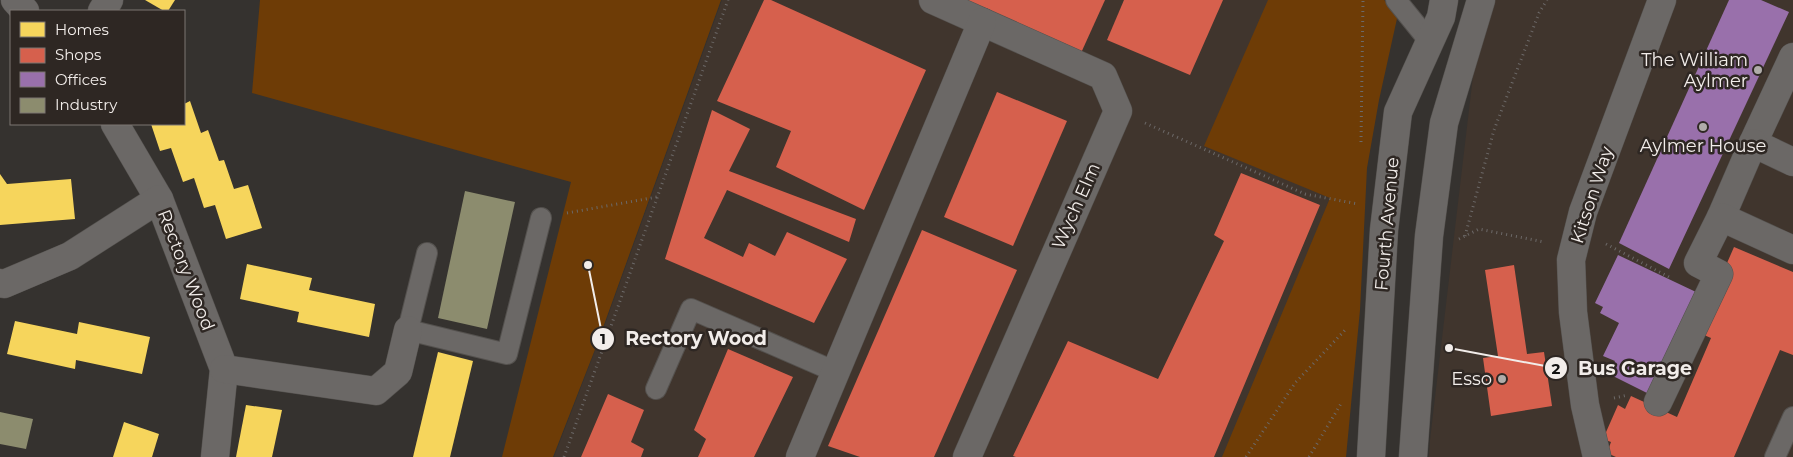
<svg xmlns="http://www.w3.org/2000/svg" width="1793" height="457" font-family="Montserrat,sans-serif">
<rect width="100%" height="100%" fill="#35322f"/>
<g fill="#40352d">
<polygon points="722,0 1390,0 1361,204 1339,457 554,457 600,338"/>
<polygon points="1482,0 1793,0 1793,457 1429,457 1430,440"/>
</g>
<g fill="#6e3c06">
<polygon points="260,0 721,0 596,347 553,457 502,457 571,182 252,93"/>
<polygon points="1268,0 1384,0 1398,14 1379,100 1367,168 1360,310 1346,457 1222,457 1330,198 1204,146"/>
</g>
<g fill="#f6d55c">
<polygon points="145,0 175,0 168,11 164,11"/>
<polygon points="190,101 201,133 208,130 219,161 224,160 234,189 248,185 262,228 226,239 215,205 204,208 194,178 183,182 171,148 160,151 151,124 184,124 184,104"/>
<polygon points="0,174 7,184 71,179 75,219 0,225"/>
<polygon points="247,264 312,278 309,290 375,304 369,337 297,322 299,312 240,299"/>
<polygon points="15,321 77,334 79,322 150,337 142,374 76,360 75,369 7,354"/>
<polygon points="438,352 473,361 450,457 413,457"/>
<polygon points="246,405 282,410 272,457 236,457"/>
<polygon points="124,422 159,434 152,457 113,457"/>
</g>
<g fill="#d6604d">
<polygon points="764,0 771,0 926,70 864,210 776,167 791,131 717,101"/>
<polygon points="962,0 1105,0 1081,53"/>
<polygon points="1124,0 1223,0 1190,75 1107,40"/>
<polygon points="997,92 1067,121 1013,246 944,217"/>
<polygon points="712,110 750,129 729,171 856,219 849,242 727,190 704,238 743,257 749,243 775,256 787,232 847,259 814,323 665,259"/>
<polygon points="1241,173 1320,205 1214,457 1016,457 1013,456 1068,341 1158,379 1224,241 1214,235"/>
<polygon points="922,230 1017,270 934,457 860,457 828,446"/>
<polygon points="1734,247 1793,272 1793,355 1780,350 1734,457 1616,457 1607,453 1611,442 1603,439 1618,405 1625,409 1631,396 1677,417 1711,338 1704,335 1707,309"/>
<polygon points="1514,265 1527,354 1544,352 1552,406 1491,416 1483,358 1498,356 1485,270"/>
<polygon points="728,349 793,377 754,457 698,457 706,439 694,430"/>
<polygon points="608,394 644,410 631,442 644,449 641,457 581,457"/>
</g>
<g fill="#9970ab">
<polygon points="1729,0 1761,0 1789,12 1669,269 1619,243"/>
<polygon points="1618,255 1696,292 1647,393 1609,374 1615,361 1603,356 1619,323 1600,313 1603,307 1595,303"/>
</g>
<g fill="#8c8c6e">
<polygon points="465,191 515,202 487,329 438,318"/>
<polygon points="0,412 33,419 26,449 0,444"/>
</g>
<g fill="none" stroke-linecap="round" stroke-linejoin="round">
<defs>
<g id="service">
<polyline points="1396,0 1430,42"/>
<polyline points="427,253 408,330 507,354 541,218"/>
<polyline points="656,389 691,309 836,372"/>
<polyline points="1775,457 1793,417"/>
</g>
<g id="pedestrian">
<polyline points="1793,57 1753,143 1793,162"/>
<polyline points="1721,217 1753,143"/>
<polyline points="1658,402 1719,274 1698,263 1721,217 1793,250"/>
</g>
<g id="minor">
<polyline points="15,0 25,11"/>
<polyline points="933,0 1103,76 1118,111 967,457"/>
<polyline points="102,11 109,0"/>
<polyline points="115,124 159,199 224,369 215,457"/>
<polyline points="0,283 4,284 70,256 159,199"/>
<polyline points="224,369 376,391 398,372 408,330"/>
<polyline points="800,457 982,22"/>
<polyline points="1597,457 1585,405 1573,312 1571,260 1583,212 1662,0"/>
</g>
<g id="tertiary">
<polyline points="1371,457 1384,230 1398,112 1441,17 1444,0"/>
<polyline points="1413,457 1429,236 1444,123 1481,0"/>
</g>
</defs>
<use href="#service" stroke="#54514e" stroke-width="22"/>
<use href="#pedestrian" stroke="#54514e" stroke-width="29"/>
<use href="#minor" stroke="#54514e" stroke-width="29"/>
<use href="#tertiary" stroke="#54514e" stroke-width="29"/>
<g stroke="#6c6968" stroke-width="3" stroke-dasharray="1 4" stroke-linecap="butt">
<polyline points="1145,123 1305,194 1358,204"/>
<polyline points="1361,142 1363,0"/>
<polyline points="567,213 657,197"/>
<polyline points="1465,236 1494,130 1539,13 1547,0"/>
<polyline points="1459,239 1479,229 1544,242"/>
<polyline points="1606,244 1669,277"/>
<polyline points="1614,398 1628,395"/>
<polyline points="564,457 728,0"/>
<polyline points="1246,457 1295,383 1347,328"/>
<polyline points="1309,457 1342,402"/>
</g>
<use href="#service" stroke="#6b6866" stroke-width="20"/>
<use href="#pedestrian" stroke="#6b6866" stroke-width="28"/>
<use href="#minor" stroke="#6b6866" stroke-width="28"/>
<use href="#tertiary" stroke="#6b6866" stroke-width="28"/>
</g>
<g fill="#b0aca9" stroke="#2e2723" stroke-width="2">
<circle cx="1758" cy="70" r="5"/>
<circle cx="1703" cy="127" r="5"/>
<circle cx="1502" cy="379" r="5"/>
</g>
<g text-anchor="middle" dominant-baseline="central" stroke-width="5" stroke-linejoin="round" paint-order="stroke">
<g font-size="18" fill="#f2edea" stroke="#2e2723" text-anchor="end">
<text x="1748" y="60">The William<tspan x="1748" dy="21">Aylmer</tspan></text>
<text x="1703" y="146" text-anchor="middle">Aylmer House</text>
<text x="1492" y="379">Esso</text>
</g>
<g font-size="18" fill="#f2edea" stroke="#2e2723">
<text transform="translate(1592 195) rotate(-72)">Kitson Way</text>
<text transform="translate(1076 206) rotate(-66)">Wych Elm</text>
<text transform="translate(1387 224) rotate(-85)">Fourth Avenue</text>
<text transform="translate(186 270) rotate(69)">Rectory Wood</text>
</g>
</g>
<path fill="none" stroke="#f2edea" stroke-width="2" d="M588 265L603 339M1449 348L1556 368"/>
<g fill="#f2edea" stroke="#2e2723" stroke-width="2">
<circle cx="588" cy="265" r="5"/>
<circle cx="1449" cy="348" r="5"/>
<circle cx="603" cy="339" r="12"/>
<circle cx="1556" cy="368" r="12"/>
</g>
<g font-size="15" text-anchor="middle" font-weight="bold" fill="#111">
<text x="603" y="344">1</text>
<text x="1556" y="374">2</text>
</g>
<g font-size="19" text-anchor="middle" font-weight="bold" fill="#f2edea" stroke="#2e2723" stroke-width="5" stroke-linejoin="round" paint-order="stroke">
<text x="696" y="345">Rectory Wood</text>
<text x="1635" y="375">Bus Garage</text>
</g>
<rect x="10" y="10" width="175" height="115" fill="#2e2723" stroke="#7c7673"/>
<rect x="20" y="22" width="25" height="15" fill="#f6d55c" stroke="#7c7673"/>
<text x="55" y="35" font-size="15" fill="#f2edea">Homes</text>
<rect x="20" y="48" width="25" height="15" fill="#d6604d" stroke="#7c7673"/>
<text x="55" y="60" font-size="15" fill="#f2edea">Shops</text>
<rect x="20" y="72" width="25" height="15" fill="#9970ab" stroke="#7c7673"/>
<text x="55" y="85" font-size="15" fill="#f2edea">Offices</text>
<rect x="20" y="98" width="25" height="15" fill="#8c8c6e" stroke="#7c7673"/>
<text x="55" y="110" font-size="15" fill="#f2edea">Industry</text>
</svg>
